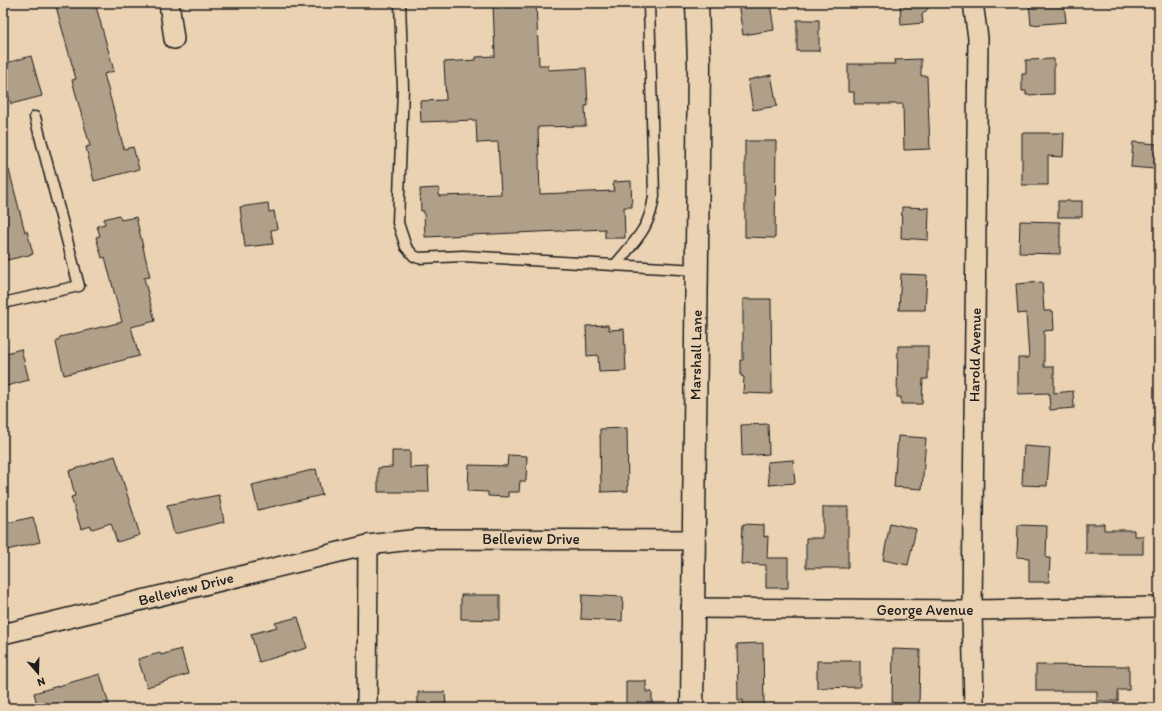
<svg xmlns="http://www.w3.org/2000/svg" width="1162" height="711" font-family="Itim,sans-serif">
<rect width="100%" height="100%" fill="#ead2b2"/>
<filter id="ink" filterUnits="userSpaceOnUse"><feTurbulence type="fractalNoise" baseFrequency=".025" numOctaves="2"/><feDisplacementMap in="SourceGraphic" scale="8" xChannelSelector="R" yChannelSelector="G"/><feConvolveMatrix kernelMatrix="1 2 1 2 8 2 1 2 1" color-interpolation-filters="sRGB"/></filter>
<g filter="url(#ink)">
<g fill="#b1a089" stroke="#1c1c1c">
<polygon points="55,3 95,3 114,71 104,74 124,149 133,147 139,169 94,181 86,147 90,146 72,80 76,79"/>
<polygon points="493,3 536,3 539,65 548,65 548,70 586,68 588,106 585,106 586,126 538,127 540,194 614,191 613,182 631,181 632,207 624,207 625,238 605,238 605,229 425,237 424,211 421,211 420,189 439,188 439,196 501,194 498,142 477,143 476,120 421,122 420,101 446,100 444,62 476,60 476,57 495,56"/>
<polygon points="738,3 770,3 774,30 743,35"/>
<polygon points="900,3 933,3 922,15 923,23 901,25"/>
<polygon points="1029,3 1064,3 1066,22 1031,25"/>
<rect x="797" y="20" width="22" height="31"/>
<polygon points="31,56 42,96 11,104 3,76 3,64"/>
<polygon points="921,59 921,76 927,76 930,149 904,150 903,104 854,104 854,92 848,92 848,64 895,64 894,60"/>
<polygon points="1054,59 1054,94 1026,95 1026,91 1022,91 1022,74 1026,74 1026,60"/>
<polygon points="771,75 777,106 753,110 748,80"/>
<polygon points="1022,133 1064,133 1063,157 1048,156 1048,185 1022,185"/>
<polygon points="745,141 776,141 775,238 745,237"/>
<polygon points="1133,142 1157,144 1154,169 1131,167"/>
<polygon points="3,170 9,170 25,232 27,231 33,254 3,261"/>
<rect x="1058" y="201" width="24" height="16"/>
<polygon points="268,203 269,212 274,211 277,229 271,230 273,244 245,247 240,207"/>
<polygon points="902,207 929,208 928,240 901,238"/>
<polygon points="119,215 121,220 136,217 150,277 144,278 155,321 131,327 139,356 64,375 56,343 60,337 122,322 105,257 102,258 96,237 100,236 97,226 105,224 104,219"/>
<polygon points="1020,221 1060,222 1060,254 1019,253"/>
<polygon points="901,274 927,275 925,310 899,310"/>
<polygon points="1042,282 1044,311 1053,311 1054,330 1044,331 1044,367 1054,367 1054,393 1073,391 1074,408 1050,410 1049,393 1018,394 1018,358 1029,358 1026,313 1018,314 1016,284"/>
<polygon points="743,299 771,299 772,394 743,393 744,377 741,376 741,360 743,360"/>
<polygon points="608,325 609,330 624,329 626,371 599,372 598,355 587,356 586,326"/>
<polygon points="898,346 928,346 928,379 923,379 922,404 901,404 901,397 897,397"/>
<polygon points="21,349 29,380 3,387 3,354"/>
<polygon points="768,424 769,454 742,456 741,425"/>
<polygon points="627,428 628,491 601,492 600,429"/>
<polygon points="898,436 926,438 922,489 894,487"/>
<polygon points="1024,446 1050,448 1047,486 1022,485"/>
<polygon points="392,451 410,451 410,468 428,467 429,492 378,492 378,468 392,467"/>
<polygon points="508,455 527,456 526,481 520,481 519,492 508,492 508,497 488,496 488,492 468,491 469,465 507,466"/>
<polygon points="115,456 140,535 117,542 111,523 92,529 91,526 81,529 71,497 75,496 69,471"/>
<polygon points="793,460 795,483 769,485 767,462"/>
<polygon points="316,469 322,495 258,510 252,485"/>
<polygon points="219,495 224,522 174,534 167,505"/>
<polygon points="823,507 848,507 848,568 806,568 806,538 823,538"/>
<polygon points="33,517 40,542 3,551 3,524"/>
<polygon points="890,523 916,529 908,565 883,560"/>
<polygon points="743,524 764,525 764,537 768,536 767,558 788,558 788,588 766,588 766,565 741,564"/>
<polygon points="1086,524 1104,524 1104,530 1134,530 1134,536 1143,536 1143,554 1086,554"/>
<polygon points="1018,525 1047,526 1046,558 1050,558 1049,582 1029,582 1029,558 1017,557"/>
<polygon points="461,595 500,595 500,620 461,619"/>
<polygon points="582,595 623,597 622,621 581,619"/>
<polygon points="298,617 307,648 259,662 251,634 277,627 275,623"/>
<polygon points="763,643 764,708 744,708 743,700 738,700 737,644"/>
<polygon points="181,649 188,674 147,687 138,659 160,653 161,655"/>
<polygon points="893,649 920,650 919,708 892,708"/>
<polygon points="817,661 860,661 860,687 817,688"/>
<polygon points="1036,665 1129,666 1129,690 1118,690 1118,701 1097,701 1097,691 1036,691"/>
<polygon points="100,674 109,705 99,708 38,708 34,693"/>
<polygon points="626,681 646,681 646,692 652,692 652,708 626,708"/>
<polygon points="418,692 445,692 446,708 418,708"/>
</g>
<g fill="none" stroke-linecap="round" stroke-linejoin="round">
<defs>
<g id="lane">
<polyline points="400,3 403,88 398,223 406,247 414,256 419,258 463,256 697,270"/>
<path d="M616 264C636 240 650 228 654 196L649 3"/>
<polyline points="3,303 79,286 35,117"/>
</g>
<g id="street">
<polyline points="169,3 174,39"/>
<polyline points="973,3 978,38 972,610 974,708"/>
<polyline points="368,545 419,539 693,540"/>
<polyline points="691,608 972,610 1159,607"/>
<polyline points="3,634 368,545 367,708"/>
</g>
<polyline id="secondary" points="692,708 699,64 697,3"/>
</defs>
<use href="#lane" stroke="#1c1c1c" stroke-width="13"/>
<use href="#street" stroke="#1c1c1c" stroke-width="22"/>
<use href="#secondary" stroke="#1c1c1c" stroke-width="25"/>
<use href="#lane" stroke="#ead2b2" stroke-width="10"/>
<use href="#street" stroke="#ead2b2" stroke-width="19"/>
<use href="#secondary" stroke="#ead2b2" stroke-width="22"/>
</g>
</g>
<g text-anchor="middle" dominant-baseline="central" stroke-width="3" stroke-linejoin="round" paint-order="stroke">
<g font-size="15" fill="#1c1c1c" stroke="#ead2b2">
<text transform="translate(696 355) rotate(-89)">Marshall Lane</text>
<text transform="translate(975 355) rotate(-89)">Harold Avenue</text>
<text x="531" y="539">Belleview Drive</text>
<text transform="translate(186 589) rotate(-14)">Belleview Drive</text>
<text x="925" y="610">George Avenue</text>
</g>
</g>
<rect width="1162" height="711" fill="none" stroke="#ead2b2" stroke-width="16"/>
<rect x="8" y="8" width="1146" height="695" fill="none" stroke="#1c1c1c" stroke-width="1.5" filter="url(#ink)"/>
<g transform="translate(38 673) rotate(160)" stroke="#ead2b2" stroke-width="3" paint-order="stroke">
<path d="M0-3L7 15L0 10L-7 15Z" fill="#1c1c1c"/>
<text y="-6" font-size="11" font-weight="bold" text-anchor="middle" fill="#1c1c1c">N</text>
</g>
</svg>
